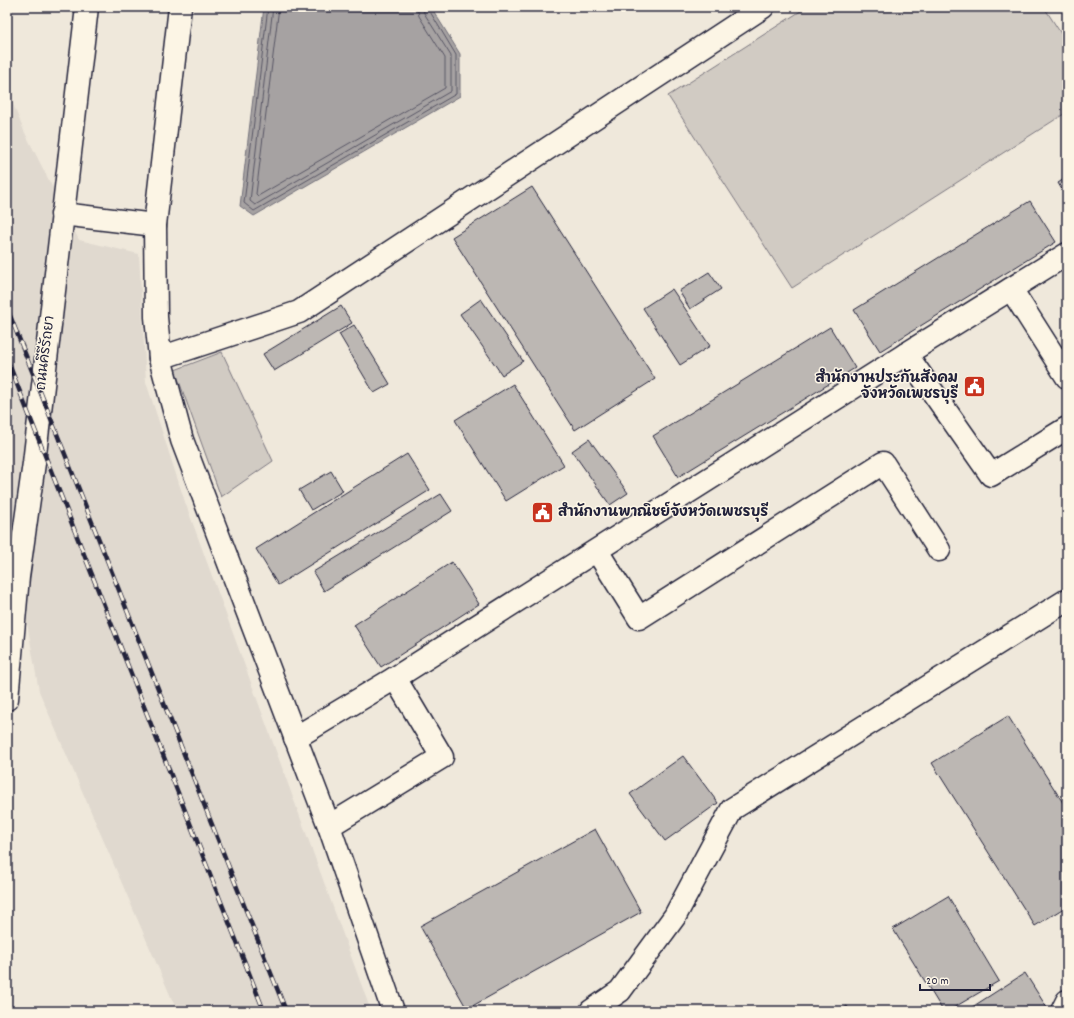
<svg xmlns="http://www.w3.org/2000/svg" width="1074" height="1018" font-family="Dekko,'Playpen Sans Thai',sans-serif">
<rect width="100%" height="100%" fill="#efe8db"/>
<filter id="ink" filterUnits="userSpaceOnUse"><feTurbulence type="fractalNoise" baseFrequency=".025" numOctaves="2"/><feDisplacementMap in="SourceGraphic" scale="8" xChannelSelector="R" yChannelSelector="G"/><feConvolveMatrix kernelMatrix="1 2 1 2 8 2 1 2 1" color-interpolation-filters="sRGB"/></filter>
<g filter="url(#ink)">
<polygon fill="#e0d9cf" points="7,89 24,131 79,240 139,254 146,382 185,502 371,1011 177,1011 39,691 9,520 7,514"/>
<g fill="#d1cbc3" stroke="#7a767f">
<polygon points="807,7 1044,7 1067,43 1067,112 792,288 668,96"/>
<polygon points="222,352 273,461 221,497 175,370"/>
</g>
<polygon fill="#a6a2a2" stroke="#716f79" points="264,7 431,7 460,54 460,96 254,216 240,206"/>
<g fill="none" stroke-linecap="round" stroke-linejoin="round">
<g stroke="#575564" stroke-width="1">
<polyline points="268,7 244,203 254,211 456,94 456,55 429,10 428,7"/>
<polyline points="273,7 250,201 255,205 451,91 451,56 424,13 423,7"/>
<polyline points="279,7 256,194 258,196 445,88 445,58 419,16 417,7"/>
</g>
</g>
<g fill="#bcb7b3" stroke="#22223b">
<polygon points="1067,177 1067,198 1058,183"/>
<polygon points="532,187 655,379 575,430 452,237"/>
<polygon points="1030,201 1056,242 880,351 854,310"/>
<polygon points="709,272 721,289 690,309 679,291"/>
<polygon points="672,289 710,346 680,365 643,308"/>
<polygon points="481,299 523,361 502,375 460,314"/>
<polygon points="341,306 352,323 274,371 263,354"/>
<polygon points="354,325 390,384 374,393 339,334"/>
<polygon points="830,327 855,368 678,477 653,436"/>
<polygon points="513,384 564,465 506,501 455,420"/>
<polygon points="589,439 628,493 610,505 572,451"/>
<polygon points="407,454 430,490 278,585 256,549"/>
<polygon points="331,471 343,491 311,510 299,490"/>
<polygon points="441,494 452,511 324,591 313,572"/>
<polygon points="452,562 479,604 381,667 354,625"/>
<polygon points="1008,716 1067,809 1067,906 1035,926 932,763"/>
<polygon points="683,756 718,803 665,841 630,794"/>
<polygon points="595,829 641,912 467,1009 420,926"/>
<polygon points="948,896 999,981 948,1011 943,1011 893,929"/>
<polygon points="1025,973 1049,1011 966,1011"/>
<polygon points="847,1006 850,1011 839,1011"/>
</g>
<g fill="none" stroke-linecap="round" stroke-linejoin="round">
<defs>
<g id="minor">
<polyline points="180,7 155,225 156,317 160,358 182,440 329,826 393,1011"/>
<polyline points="62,214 155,225"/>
<polyline points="1011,289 1067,377"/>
<polyline points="906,354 991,475 1067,428"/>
<polyline points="160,358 299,312 763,7"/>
<polyline points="597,551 639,618 883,463 939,550"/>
<polyline points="7,699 18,577 34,463 87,7"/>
<polyline points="295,738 395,678 906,354 1067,254"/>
<polyline points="329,826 442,757 395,678"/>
<polyline points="591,1011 620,991 675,916 732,809 1067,600"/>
<polyline points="1062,1011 1067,1001"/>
</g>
</defs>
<use href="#minor" stroke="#22223b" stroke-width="25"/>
<use href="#minor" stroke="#fcf5e5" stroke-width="22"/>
<defs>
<g id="rail">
<polyline points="7,308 286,1011"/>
<polyline points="7,359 264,1011"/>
</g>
</defs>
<use href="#rail" stroke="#22223b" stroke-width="4.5"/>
<use href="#rail" stroke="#fcf5e5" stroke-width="3" stroke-dasharray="9" stroke-linecap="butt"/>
</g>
</g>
<defs>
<symbol id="civic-square" viewBox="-11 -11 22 22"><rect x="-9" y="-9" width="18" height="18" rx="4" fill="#c8321e" stroke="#fcf5e5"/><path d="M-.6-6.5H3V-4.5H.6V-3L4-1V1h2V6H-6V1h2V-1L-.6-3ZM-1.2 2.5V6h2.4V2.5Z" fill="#fff"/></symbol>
</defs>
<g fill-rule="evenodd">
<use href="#civic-square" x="962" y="374" width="25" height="25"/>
<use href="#civic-square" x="530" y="500" width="25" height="25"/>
</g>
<g text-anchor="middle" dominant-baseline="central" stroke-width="3" stroke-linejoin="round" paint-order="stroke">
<g font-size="14" fill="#22223b" stroke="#fcf5e5">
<text transform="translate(46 353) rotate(-83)">ถนนคีรีรัถยา</text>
</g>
<g font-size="14" font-weight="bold" fill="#22223b" stroke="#fcf5e5" text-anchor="end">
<text x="958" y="379">สำนักงานประกันสังคม<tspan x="958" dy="16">จังหวัดเพชรบุรี</tspan></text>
<text x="558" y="513" text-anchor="start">สำนักงานพาณิชย์จังหวัดเพชรบุรี</text>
</g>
</g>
<rect width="1074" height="1018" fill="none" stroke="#fcf5e5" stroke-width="24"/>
<rect x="12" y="12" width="1050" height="994" fill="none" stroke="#22223b" stroke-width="1.5" filter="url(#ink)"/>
<path d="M920 984v6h70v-6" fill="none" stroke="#22223b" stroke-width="2"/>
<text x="926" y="984" font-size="12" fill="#22223b" stroke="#fcf5e5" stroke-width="3" paint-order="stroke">20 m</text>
</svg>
